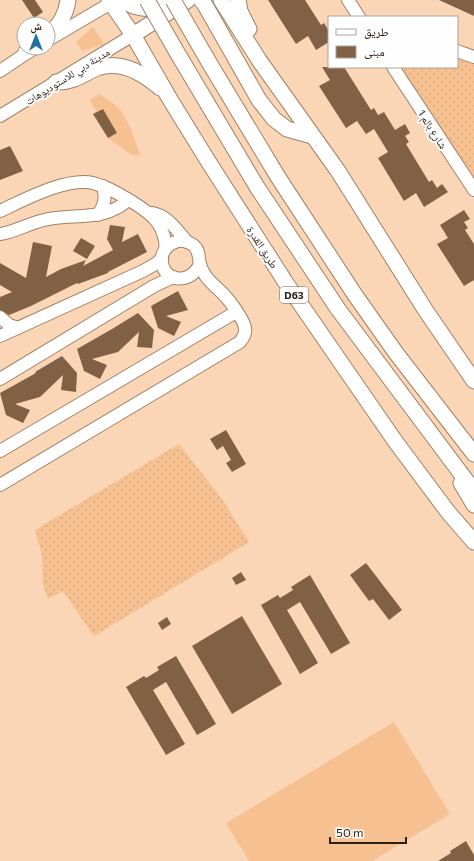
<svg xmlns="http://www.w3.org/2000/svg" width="474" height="861" font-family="Commissioner,'Noto Naskh Arabic',sans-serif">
<defs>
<pattern id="grass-dots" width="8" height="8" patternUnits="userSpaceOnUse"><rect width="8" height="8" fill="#f7c090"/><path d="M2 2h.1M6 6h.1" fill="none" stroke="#d4a57b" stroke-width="1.8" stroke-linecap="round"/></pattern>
</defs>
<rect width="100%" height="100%" fill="#fad6b7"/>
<g fill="url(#grass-dots)">
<polygon points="457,54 474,61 474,177 399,67 457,67"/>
<polygon points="179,444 222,499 249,542 94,636 63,591 48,599 43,585 42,555 35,530"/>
</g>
<g fill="#f7c090">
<polygon points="93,27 104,44 82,51 76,42"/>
<path d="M99 94C104 98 110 101 115 105 129 117 134 139 140 155H132L108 138 117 133 103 109 97 112 90 100Z"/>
<polygon points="394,722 450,814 372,861 249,861 226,823"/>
</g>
<g fill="#806146">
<polygon points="22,0 35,0 43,12 34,18"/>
<polygon points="268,0 305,0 321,25 324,23 329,31 329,42 316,50 308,36 296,44"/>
<polygon points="439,0 474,0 474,16"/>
<polygon points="322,67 344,67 371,110 374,108 378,115 384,112 395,130 405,124 410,133 405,136 409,142 406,144 429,182 432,180 437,188 442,184 448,192 424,207 416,193 404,201 378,158 388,152 374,129 366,134 357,121 346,128 319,86 330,80"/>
<polygon points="103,109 117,133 108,138 93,114"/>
<polygon points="10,146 23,171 0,180 0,150"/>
<polygon points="464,210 470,219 464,222 468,228 465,230 474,244 474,280 464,286 437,244 448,238 440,225"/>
<polygon points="110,225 125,227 122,242 138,234 147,252 108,272 108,273 78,284 77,283 31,306 9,315 0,310 0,297 12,292 0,285 0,263 26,278 33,242 52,246 46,277 61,269 86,260 83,266 113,250 107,239"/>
<polygon points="81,238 95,246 87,259 73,251"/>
<polygon points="178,291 188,310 166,316 181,322 174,336 158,328 151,306"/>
<polygon points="138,313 154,330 152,348 137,347 139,332 118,352 92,359 107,365 100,379 84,371 77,349 112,329"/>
<polygon points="62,356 77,373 76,392 61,390 63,375 40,397 15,404 30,410 23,423 6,415 0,393 36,373 35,372"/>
<polygon points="226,430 246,464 232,472 226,463 231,460 223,446 217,450 210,439"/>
<polygon points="366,563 402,610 389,620 373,599 369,601 350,575"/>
<polygon points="241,572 246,580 236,585 232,578"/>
<polygon points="310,575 350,643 331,654 300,602 287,610 318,663 300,674 261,605 278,595 280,598 293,590 291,587"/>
<polygon points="242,616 282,684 232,714 192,646"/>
<polygon points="167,617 171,624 162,630 158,623"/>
<polygon points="176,656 216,724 197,735 166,682 153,690 185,744 166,755 126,687 144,676 146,678 159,670 157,667"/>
<polygon points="466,841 474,855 474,861 438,861 451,853 450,851"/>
</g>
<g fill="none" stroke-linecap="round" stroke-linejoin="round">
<defs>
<g id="minor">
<polyline points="348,0 359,17"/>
<polyline points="48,40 111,3"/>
<polyline points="457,51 474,57"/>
<polyline points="393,67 474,190"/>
<polyline points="0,71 34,48"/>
<polyline points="0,116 133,35"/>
<path d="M0 211C24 200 66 177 93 183 108 187 121 195 134 203 153 215 164 224 166 248"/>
<path d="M152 213C168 216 177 230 187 242"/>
<path d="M98 215C105 204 106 198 103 186"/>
<path d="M0 234C12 233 30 223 44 220 72 213 105 222 128 200"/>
<polyline points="0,317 9,325 18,328"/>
<polyline points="0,336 143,271 157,263 162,258"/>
<polyline points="0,379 154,286 173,277"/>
<polyline points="0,451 236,312"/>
<path d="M0 485 240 342C243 338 246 334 245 328 244 320 230 301 224 295 218 288 210 283 205 275 203 272 201 268 200 264 198 257 200 250 193 245 182 236 164 243 162 257 159 280 189 288 200 264"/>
</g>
<g id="major">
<polyline points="109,0 133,35 171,101 208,161 286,283 395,441 448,512 474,542"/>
<path d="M123 0C135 10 149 9 164 7"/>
<polyline points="201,0 205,5 259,100 274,119 287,129 312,136"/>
<polyline points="221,0 259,60 338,171 426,311 474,381"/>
<polyline points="238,0 240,11 249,29"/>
<path d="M48 35C60 25 66 15 68 0"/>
<polyline points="133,35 188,0"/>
<polyline points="26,52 32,48"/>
<path d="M56 82C73 83 83 74 97 68 120 60 143 73 160 88"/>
<polyline points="278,177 355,295 396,353 474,454"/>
<polyline points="257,187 338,309 474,491"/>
<polyline points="461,483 474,505"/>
</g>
</defs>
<use href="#minor" stroke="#a08063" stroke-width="14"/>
<use href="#major" stroke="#a08063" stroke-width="17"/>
<use href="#minor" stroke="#fff" stroke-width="12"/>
<use href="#major" stroke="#fff" stroke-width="15"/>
<defs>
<g id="major-bridge">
<polyline points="147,0 175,49 257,187"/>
<polyline points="173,0 210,64 278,177"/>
</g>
</defs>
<use href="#major-bridge" stroke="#a08063" stroke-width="17" stroke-linecap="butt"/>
<use href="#major-bridge" stroke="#fff" stroke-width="15"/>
</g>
<g text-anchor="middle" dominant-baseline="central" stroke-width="4" stroke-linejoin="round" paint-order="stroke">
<rect fill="#fefefe" stroke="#6a6159" stroke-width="1" x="280" y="287" width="28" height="16" rx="3"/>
<g font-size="10" font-weight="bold" fill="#2b1e12">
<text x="294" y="295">D63</text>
</g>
<g font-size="11" fill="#2b1e12" stroke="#fefefe">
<text transform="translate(67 76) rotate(-32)">مدينة دبي للاستوديوهات</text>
<text transform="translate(433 129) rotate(57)">شارع بالم 1</text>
<text transform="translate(263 247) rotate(57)">طريق القدرة</text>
</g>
</g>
<rect x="328" y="16" width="130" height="52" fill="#fefefe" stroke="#aaa4a0"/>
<rect x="336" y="29" width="20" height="6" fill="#ffffff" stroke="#aaa4a0"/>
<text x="364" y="36" font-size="12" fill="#2b1e12">طريق</text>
<rect x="336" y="46" width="20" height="12" fill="#806146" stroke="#aaa4a0"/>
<text x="364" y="56" font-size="12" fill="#2b1e12">مبنى</text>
<g transform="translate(36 36)"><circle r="19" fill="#fefefe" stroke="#aaa4a0"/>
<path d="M0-3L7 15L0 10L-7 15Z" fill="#226fa2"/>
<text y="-6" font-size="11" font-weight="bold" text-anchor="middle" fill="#2b1e12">ش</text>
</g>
<path d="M330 837v6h76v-6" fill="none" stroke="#2b1e12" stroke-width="2"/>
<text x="336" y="837" font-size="12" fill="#2b1e12" stroke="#fefefe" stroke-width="3" paint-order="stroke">50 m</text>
</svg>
